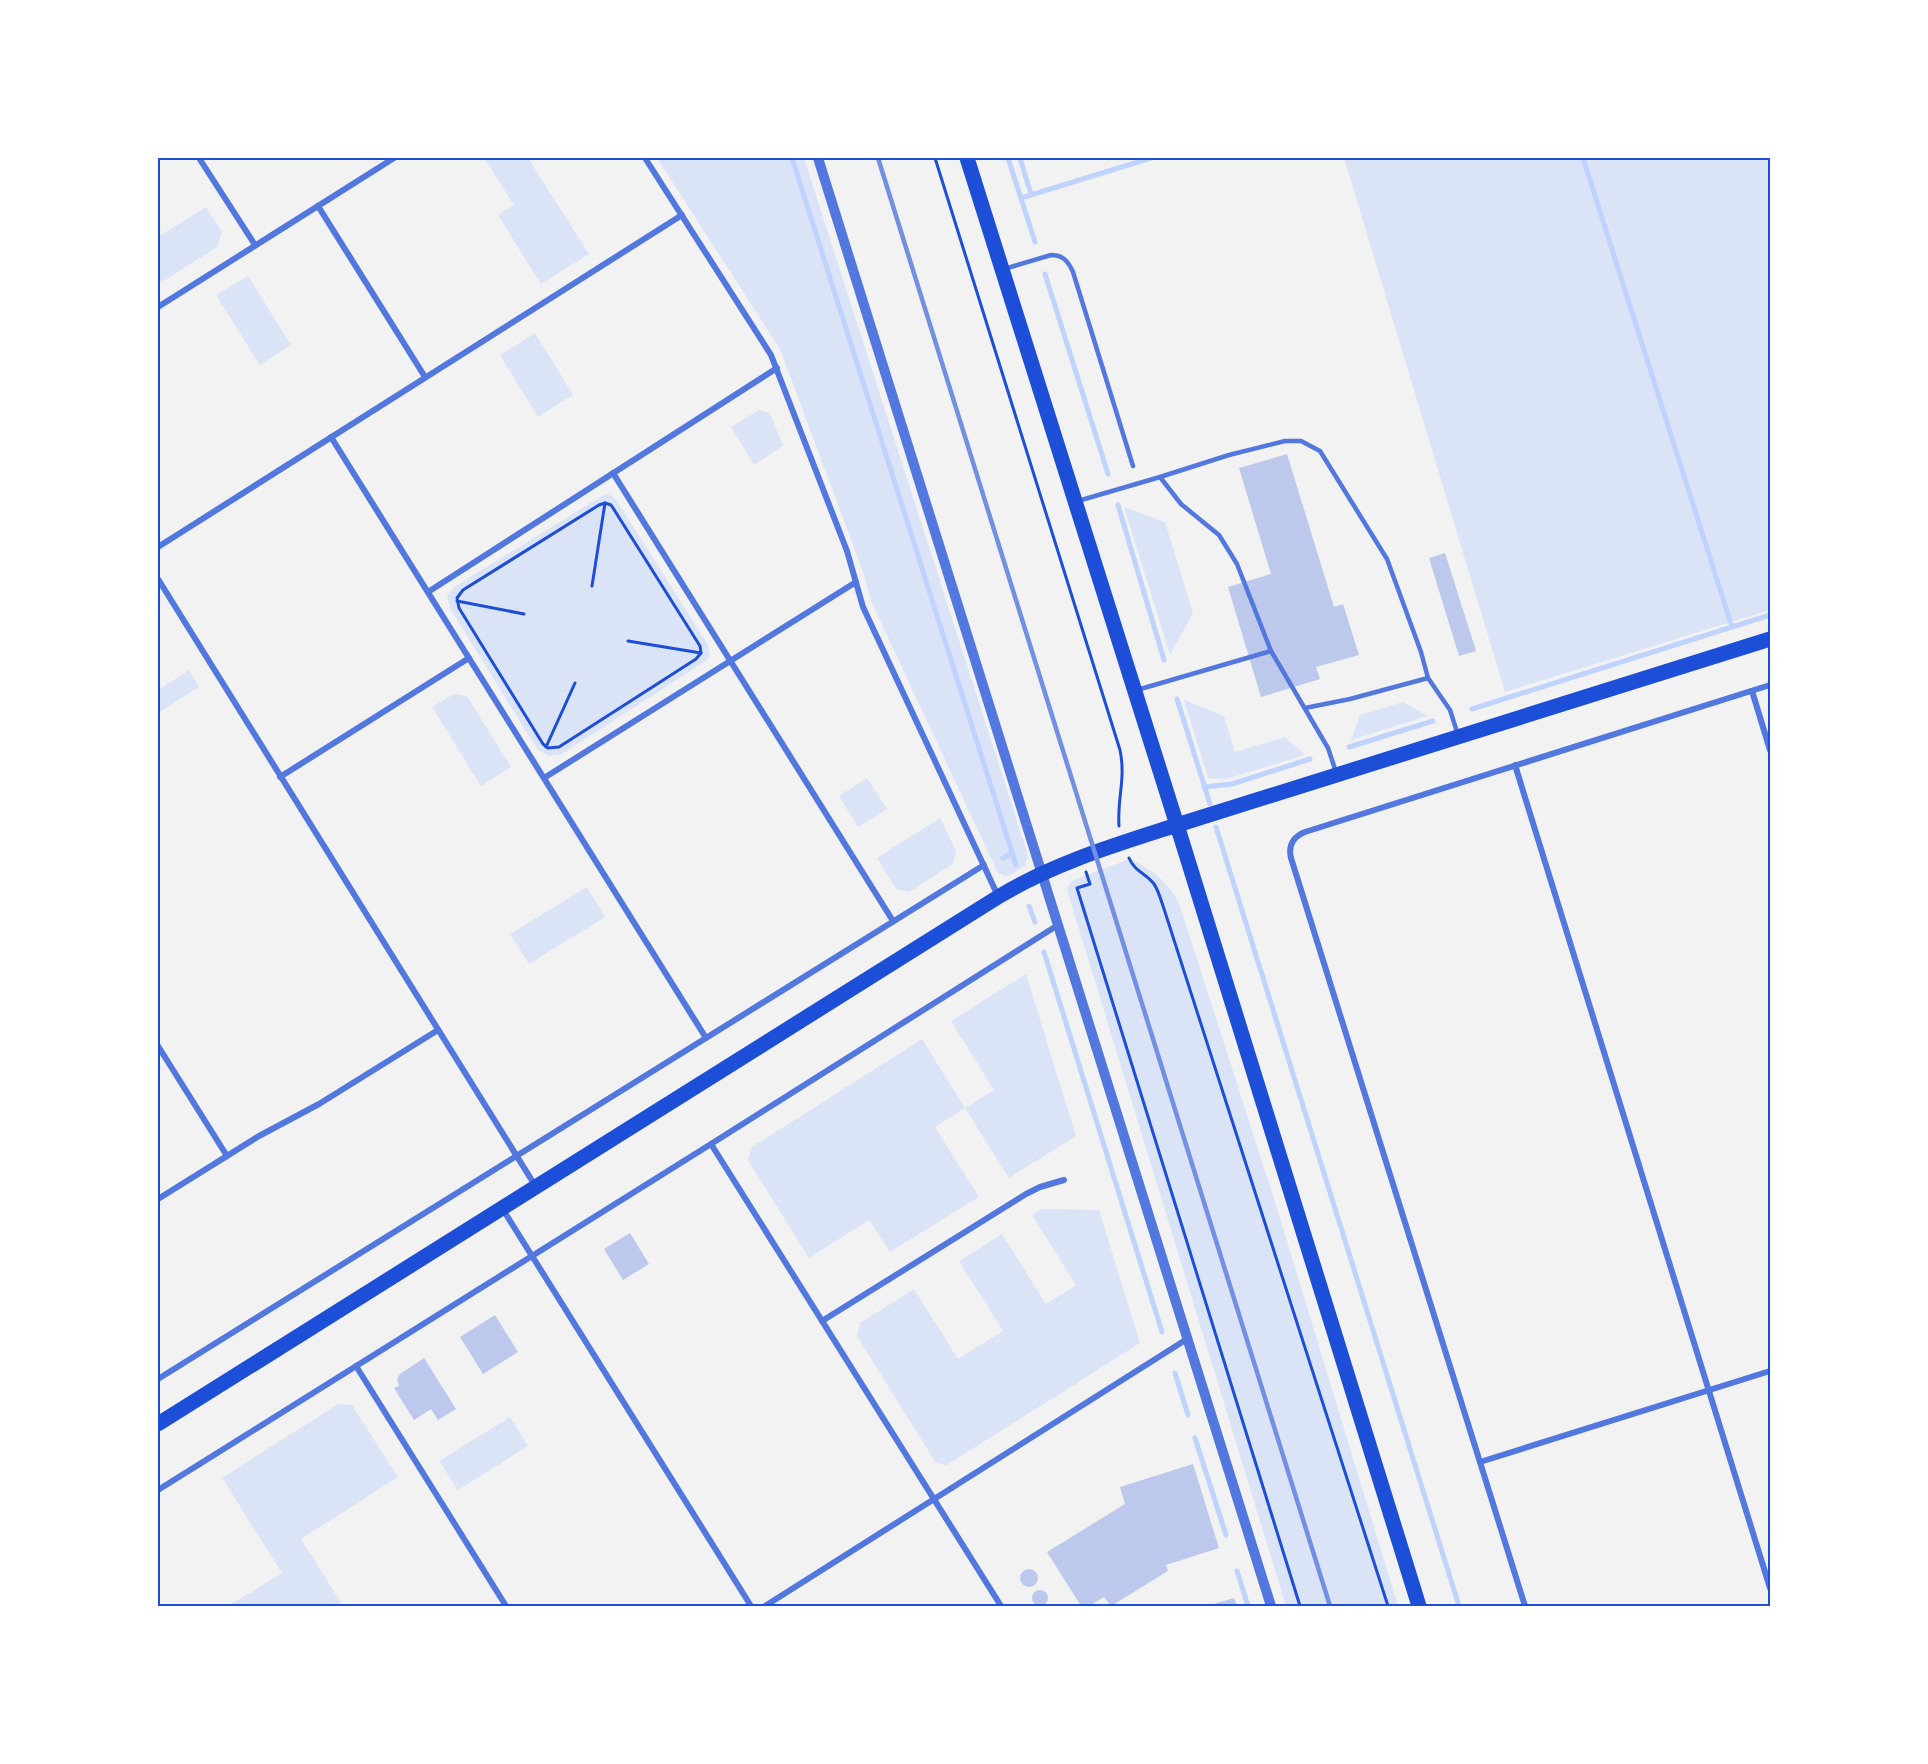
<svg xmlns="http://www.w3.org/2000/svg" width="1928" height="1764" font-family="Karla,sans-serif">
<rect width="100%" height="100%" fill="#f2f2f2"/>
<g fill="#dbe4f7">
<polygon points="484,158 528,158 589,254 541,284 498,215 514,205"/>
<polygon points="657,158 804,158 1028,855 1025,866 1012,874 1005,876 998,873 996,869 871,601 863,572 780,349"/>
<polygon points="1344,158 1770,158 1770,610 1505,692"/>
<polygon points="206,207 222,232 217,247 162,282 158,275 158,237"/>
<polygon points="248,276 291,345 260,365 216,295"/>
<polygon points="535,333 573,395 538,417 500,355"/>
<polygon points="759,410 770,413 783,446 754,465 731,427"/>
<polygon points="605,494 612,496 617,501 708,645 710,656 706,661 562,754 548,756 537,749 450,608 447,596 454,587"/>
<polygon points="1124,507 1165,522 1193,613 1170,655"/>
<polygon points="189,670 199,687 158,713 158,690"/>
<polygon points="454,694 467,696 511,767 481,786 432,707"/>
<polygon points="1184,700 1224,716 1235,752 1285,737 1305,755 1226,779 1208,778"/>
<polygon points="1403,702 1428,716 1351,740 1360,715"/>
<polygon points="867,778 887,809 858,827 839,796"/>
<polygon points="940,818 956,851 953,864 909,892 896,889 877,858"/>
<path d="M1130 859C1155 871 1162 878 1178 900L1276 1205 1398 1606H1286L1067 890 1069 884 1073 880Z"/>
<polygon points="587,887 605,917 529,964 510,934"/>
<polygon points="1026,974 1076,1136 1009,1178 965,1108 935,1127 979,1197 890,1252 869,1220 809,1258 748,1160 752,1147 922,1039 965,1108 994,1090 951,1021"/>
<polygon points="1041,1209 1099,1210 1140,1343 947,1465 936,1463 857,1336 860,1323 914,1289 958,1359 1003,1331 959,1261 1002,1234 1046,1304 1076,1285 1032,1215"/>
<polygon points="338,1404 352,1405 398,1477 301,1539 343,1606 228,1606 282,1573 222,1478"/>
<polygon points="510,1417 528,1446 458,1490 439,1461"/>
</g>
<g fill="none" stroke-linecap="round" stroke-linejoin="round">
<g stroke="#bfd3fe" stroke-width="5">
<polyline points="792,158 1016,865"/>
<polyline points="1008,158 1035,242"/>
<polyline points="1020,158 1031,194"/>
<polyline points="1583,158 1732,627"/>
<polyline points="1021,198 1151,158"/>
<polyline points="1045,274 1108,474"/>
<polyline points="1118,505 1164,660"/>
<polyline points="1177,699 1210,804"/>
<polyline points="1472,709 1770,615"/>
<polyline points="1349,747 1433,721"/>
<polyline points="1204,787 1232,784 1310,759"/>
<polyline points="1216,827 1459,1606"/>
<polyline points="1003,858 1012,853"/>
<polyline points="1029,906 1035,922"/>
<polyline points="1044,952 1162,1332"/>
<polyline points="1175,1373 1188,1415"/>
<polyline points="1195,1438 1226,1535"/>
<polyline points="1237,1571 1248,1606"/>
</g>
</g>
<g fill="#bdc9ec">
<polygon points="1287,454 1334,607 1343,604 1359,655 1316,667 1320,679 1261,697 1228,587 1271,574 1239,468"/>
<polygon points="1445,553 1476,651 1459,656 1429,558"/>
<polygon points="630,1233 649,1264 623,1280 604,1249"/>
<polygon points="495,1315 518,1352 483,1374 460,1337"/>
<polygon points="424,1358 456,1409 438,1420 431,1409 414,1420 394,1388 399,1386 397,1379 400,1374"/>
<polygon points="1193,1464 1219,1548 1166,1565 1168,1571 1111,1606 1104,1597 1089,1606 1081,1606 1047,1552 1125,1504 1120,1487"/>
<circle cx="1029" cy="1578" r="9"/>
<circle cx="1040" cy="1598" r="8"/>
<polygon points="1234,1598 1237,1606 1207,1606"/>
</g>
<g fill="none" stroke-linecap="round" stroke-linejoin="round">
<g stroke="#1d4ed8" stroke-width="3">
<path d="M935 158 1120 750C1126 779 1117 798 1119 826"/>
<polygon points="605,503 611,505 613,508 700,646 701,653 696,659 559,747 548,748 543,744 459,608 457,598 463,590 599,505"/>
<polyline points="592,586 605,503"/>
<polyline points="457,601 524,614"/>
<polyline points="628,641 701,653"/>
<polyline points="546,747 575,683"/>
<path d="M1129 858C1135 872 1146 873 1154 884 1159 891 1162 904 1165 912L1388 1606"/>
<polyline points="1086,872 1090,884 1077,888 1300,1606"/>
</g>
<g stroke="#5277de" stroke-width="4.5">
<path d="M1004 269 1051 255C1063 255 1068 261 1073 272L1133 466"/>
<polyline points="1078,501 1160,477"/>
<polyline points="1137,690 1271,651"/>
<polyline points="1305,708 1350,699 1428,678"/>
<polyline points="1336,772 1328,748 1271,651 1237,564 1219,535 1181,504 1160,477 1229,455 1285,441 1301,441 1320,451 1387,559 1421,652 1428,678 1450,710 1458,735"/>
</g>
<g stroke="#5277de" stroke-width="6">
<polyline points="199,158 255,245"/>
<polyline points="645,158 771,355 847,551 863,607 998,896"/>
<polyline points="318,206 425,377"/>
<polyline points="158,307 394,158"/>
<polyline points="331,437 706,1038"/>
<polyline points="613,473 893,921"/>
<polyline points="158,547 682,215"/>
<polyline points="158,579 536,1187"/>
<polyline points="428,592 777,368"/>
<polyline points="1752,691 1770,750"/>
<polyline points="1515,765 1770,1588"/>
<polyline points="280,777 469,658"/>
<polyline points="544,778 856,582"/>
<polyline points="158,1046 227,1156"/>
<polyline points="711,1144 1001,1606"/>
<polyline points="158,1199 259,1136 319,1104 438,1030"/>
<polyline points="502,1208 751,1606"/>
<polyline points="822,1321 1026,1194 1040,1187 1064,1180"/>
<polyline points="356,1366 506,1606"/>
<polyline points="158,1379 984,865"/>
<polyline points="1480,1462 1770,1371"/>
<polyline points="158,1490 711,1144 1058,925"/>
<polyline points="765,1606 1187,1339"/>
<path d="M1525 1606 1291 858C1288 845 1293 837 1305 832L1770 685"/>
</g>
<polyline stroke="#5277de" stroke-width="10" points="818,158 1271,1606"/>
<g stroke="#1d4ed8" stroke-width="15">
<polyline points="967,158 1177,825 1419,1606"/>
<path d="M158 1424 998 897C1054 863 1115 845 1177 825L1770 639"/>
</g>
<polyline stroke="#7290e2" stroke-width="4.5" points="878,158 1330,1606"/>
</g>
<rect width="1928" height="1764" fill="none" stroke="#ffffff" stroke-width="318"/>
<rect x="159" y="159" width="1610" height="1446" fill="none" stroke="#1d4ed8" stroke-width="2"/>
</svg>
